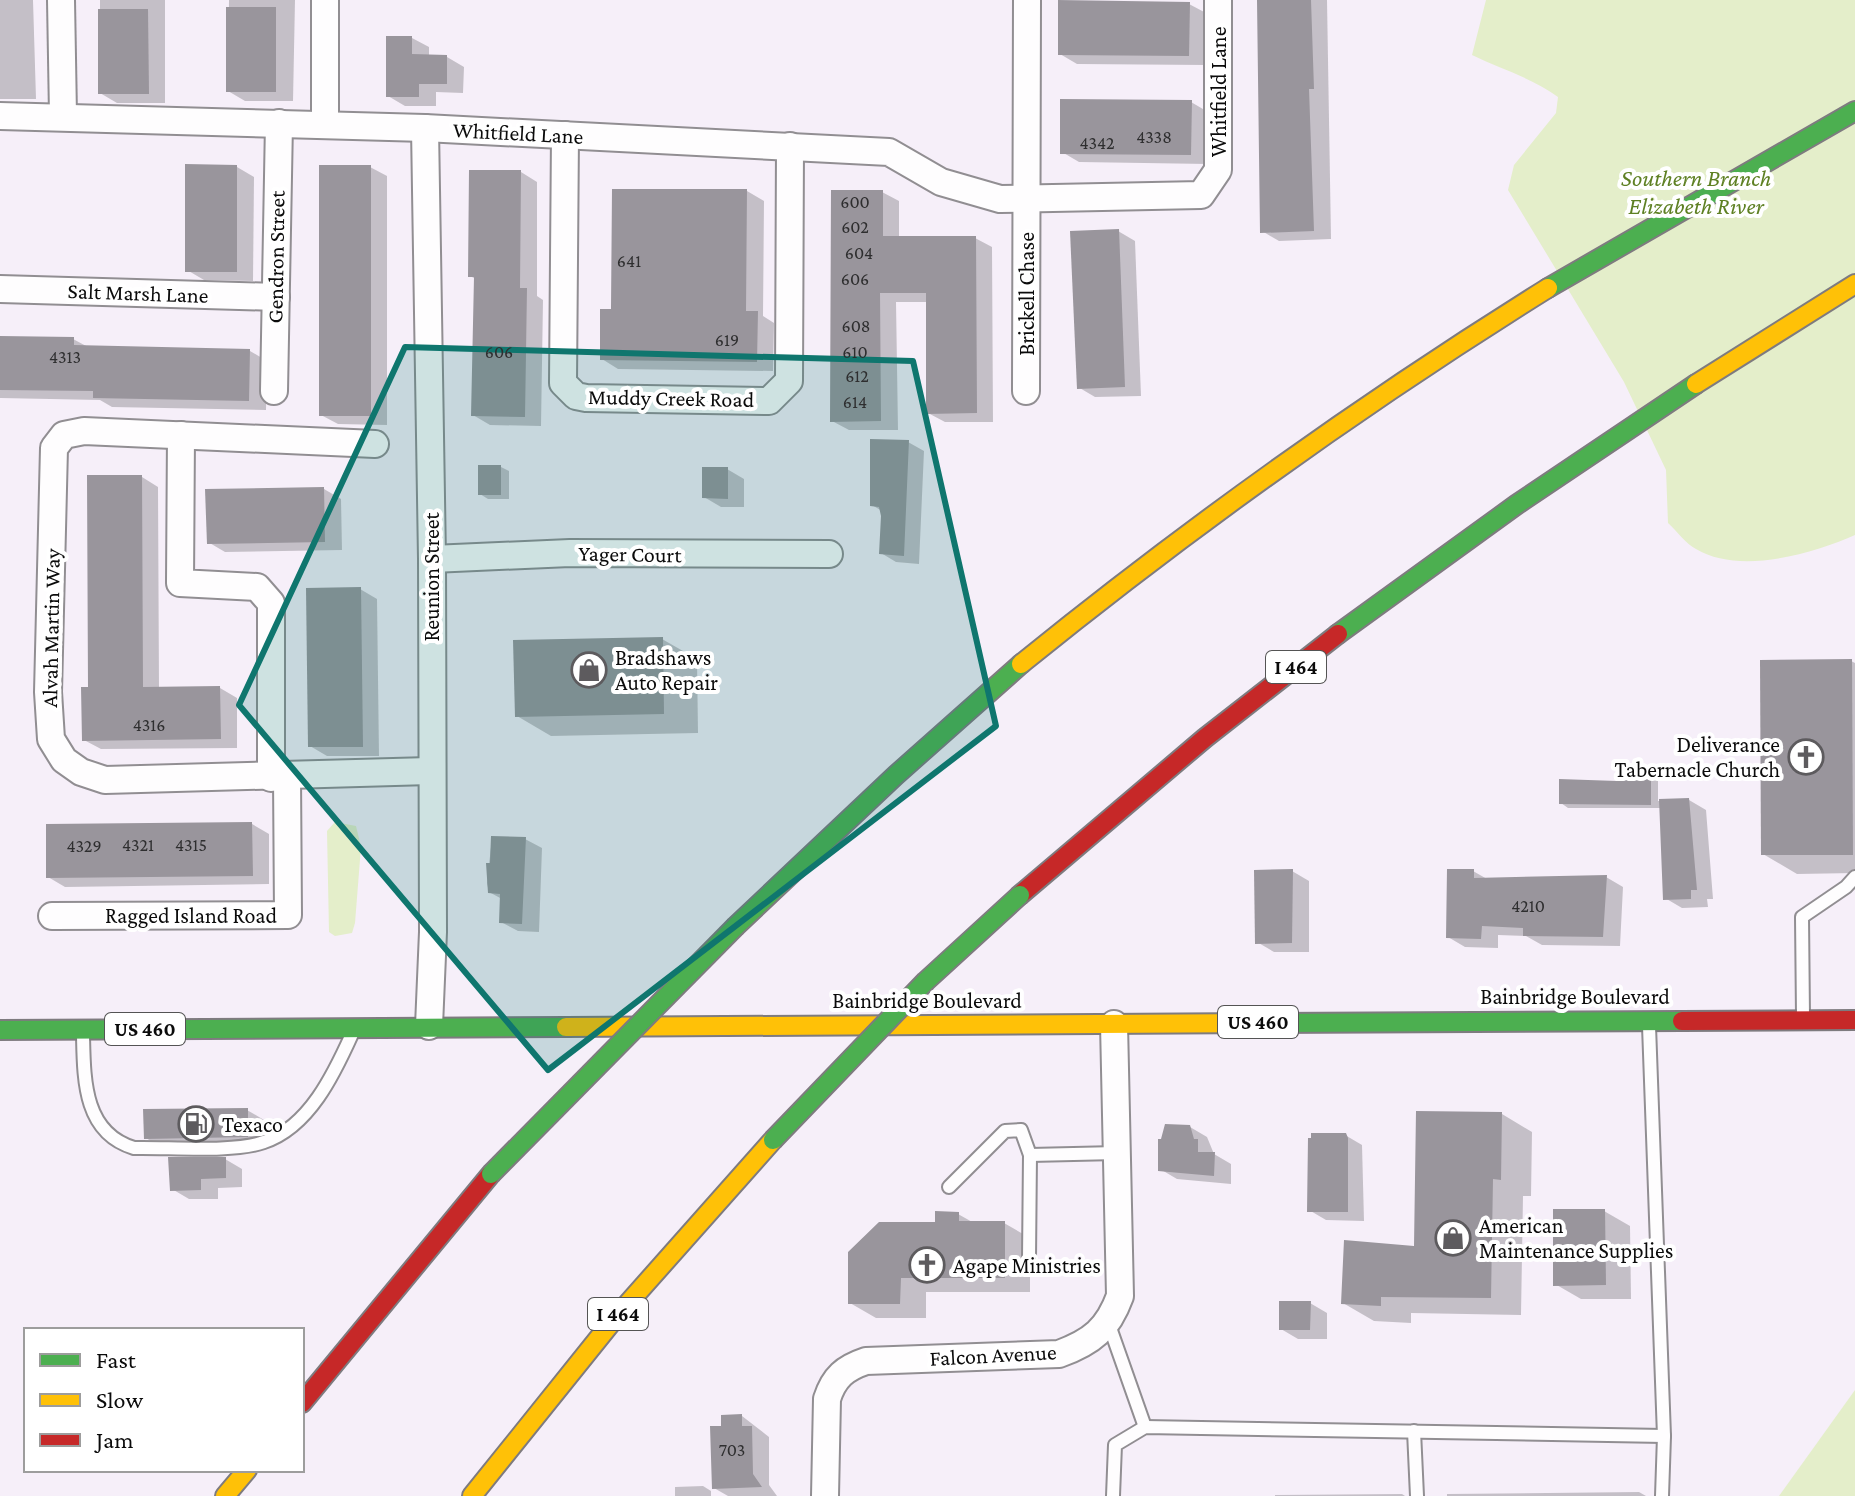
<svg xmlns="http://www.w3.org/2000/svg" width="1855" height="1496" font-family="'Crimson Pro',serif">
<rect width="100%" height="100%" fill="#f6eff9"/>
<g fill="#e4eeca">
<path d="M1486 0H1855V535C1812 554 1739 575 1696 549 1686 544 1677 531 1668 523L1666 470 1624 382 1508 190 1514 165 1556 113 1558 97C1532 78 1501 69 1472 55Z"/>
<polygon points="335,822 356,826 361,847 355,923 352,933 335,936 329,932 327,831"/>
<polygon points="1855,1390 1855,1496 1779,1496"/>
</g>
<g fill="#0003">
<polygon points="0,0 33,0 36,99 0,99"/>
<polygon points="100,0 165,0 165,103 117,103 100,93"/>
<polygon points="229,0 295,0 293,101 245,101 228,91"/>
<polygon points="1259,0 1327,0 1331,239 1279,241 1262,231"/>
<polygon points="1189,4 1206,13 1206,65 1077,64 1060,54"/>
<polygon points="412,38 429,47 429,57 447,57 464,67 463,93 436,92 436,106 405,106 388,96"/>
<polygon points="1191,102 1208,112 1208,164 1079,162 1062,152"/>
<polygon points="237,167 254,177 253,281 204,280 187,270"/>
<polygon points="370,167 387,176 387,425 338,424 321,415"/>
<polygon points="521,172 537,182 537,296 543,300 541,426 490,425 473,415 476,279 470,276"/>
<polygon points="747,191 764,201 763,316 774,323 773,371 618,369 602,359 613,311"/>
<polygon points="882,192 899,201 899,238 975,238 992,247 993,422 945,422 928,413 928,302 896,302 898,430 849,430 832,421"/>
<polygon points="1118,231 1135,241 1141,396 1095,397 1078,387"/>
<polygon points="0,338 73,339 88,347 250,351 267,361 266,410 112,407 100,400 0,398"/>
<polygon points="908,442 924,451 919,564 896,562 881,553 882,511 872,505"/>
<polygon points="501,467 509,471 509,499 488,499 480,494"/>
<polygon points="727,469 744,479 744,507 721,507 704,497"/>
<polygon points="142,477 158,487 159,688 220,688 237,698 237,748 101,749 84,740 90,689"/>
<polygon points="324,489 341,499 342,550 225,552 208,542"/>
<polygon points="360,589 377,599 379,756 327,756 310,746"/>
<polygon points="662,639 697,659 698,733 551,736 517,716"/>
<polygon points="1851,661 1855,663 1855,873 1797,874 1763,854"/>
<polygon points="1650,776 1658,780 1658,801 1689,800 1706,810 1713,899 1707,899 1708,907 1682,908 1665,898 1661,808 1568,808 1561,803"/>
<polygon points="252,824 269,834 269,884 65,887 48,877"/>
<polygon points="492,838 525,839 542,848 539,932 518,931 501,922 502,899 489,892 487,883"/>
<polygon points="1292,871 1309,881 1309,952 1274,952 1257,942"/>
<polygon points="1473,871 1487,879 1606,877 1623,887 1620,946 1542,945 1526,936 1498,935 1498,948 1465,947 1448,937"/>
<polygon points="247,1110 264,1120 264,1145 162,1148 146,1138"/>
<polygon points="1502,1114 1532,1132 1531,1196 1523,1196 1521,1315 1411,1313 1411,1323 1374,1321 1343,1303 1416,1248"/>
<polygon points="1190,1127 1207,1137 1214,1154 1231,1164 1231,1184 1177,1179 1160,1169"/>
<polygon points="1345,1135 1362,1145 1364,1221 1326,1220 1309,1210"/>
<polygon points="225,1159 242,1169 242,1187 218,1188 218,1199 189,1199 172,1189"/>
<polygon points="1604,1211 1630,1226 1631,1299 1581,1299 1555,1284"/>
<polygon points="958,1214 974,1223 1004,1223 1030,1238 1030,1292 926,1292 926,1318 876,1318 850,1303 937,1224"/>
<polygon points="1310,1303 1327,1313 1327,1339 1298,1339 1281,1329"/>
<polygon points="742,1416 769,1437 769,1485 777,1496 728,1496 714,1488 723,1428"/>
<polygon points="703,1486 711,1491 711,1496 675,1496 675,1487"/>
<polygon points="1639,1492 1646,1496 1447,1496 1447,1494"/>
<polygon points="1402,1494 1405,1496 1275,1496 1275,1495"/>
</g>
<g fill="#99959c">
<polygon points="1058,0 1190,2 1189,56 1058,55"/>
<polygon points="1257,0 1311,0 1314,89 1309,89 1314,231 1260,233"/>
<rect x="226" y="7" width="50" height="85"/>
<polygon points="98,9 148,9 149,94 98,94"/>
<polygon points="386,36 412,36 412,54 447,55 447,84 419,84 419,97 386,97"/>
<polygon points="1060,99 1192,100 1191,155 1060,154"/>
<polygon points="185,164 237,165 237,272 185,272"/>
<rect x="319" y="165" width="52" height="251"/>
<polygon points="469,170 521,170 520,288 527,288 525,417 471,416 474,277 468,277"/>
<polygon points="612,189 747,189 746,311 758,311 757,362 600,360 600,309 611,309"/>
<polygon points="831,190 883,190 883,236 976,236 977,413 926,414 926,293 880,293 881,421 830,422"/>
<polygon points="1119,229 1125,387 1077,389 1070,231"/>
<polygon points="0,336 74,337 74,345 250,349 249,401 93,398 93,391 0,390"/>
<polygon points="870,439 909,440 904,556 879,554 881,516 879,507 870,506"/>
<rect x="478" y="465" width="23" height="30"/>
<polygon points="702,467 728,467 728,499 702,498"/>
<polygon points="87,475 142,475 143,687 220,686 221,739 82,741 81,687 88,687"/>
<polygon points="324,487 325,542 207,544 205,489"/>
<polygon points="361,587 363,747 308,747 306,588"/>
<polygon points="663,637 664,714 515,717 513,640"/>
<polygon points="1852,659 1853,855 1761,855 1760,660"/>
<polygon points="1651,774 1651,805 1559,804 1559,779 1617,781 1617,775"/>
<polygon points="1689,798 1697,890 1691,890 1691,899 1663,900 1659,799"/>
<polygon points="252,822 253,876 46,878 46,824"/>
<polygon points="491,836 526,837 522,924 499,923 500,894 488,893 486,863 490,863"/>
<polygon points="1293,869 1292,943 1255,944 1254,870"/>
<polygon points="1447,869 1474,869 1474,878 1607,875 1603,937 1523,936 1523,928 1482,926 1481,939 1446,938"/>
<polygon points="248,1108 248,1137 144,1139 143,1109"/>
<polygon points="1416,1111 1502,1112 1501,1180 1493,1179 1491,1298 1381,1297 1381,1306 1341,1304 1344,1240 1414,1246"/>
<polygon points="1165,1124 1190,1125 1194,1139 1198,1139 1198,1152 1215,1152 1214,1176 1158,1171 1158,1139 1161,1139"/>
<polygon points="1311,1133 1346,1133 1348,1138 1348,1212 1307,1212 1308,1138 1311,1138"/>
<polygon points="168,1157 226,1157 226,1178 201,1179 201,1190 170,1191"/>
<polygon points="1553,1209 1605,1209 1606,1285 1553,1286"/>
<polygon points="935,1211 959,1212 959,1221 1005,1221 1005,1278 901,1278 900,1304 848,1304 848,1252 879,1222 935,1222"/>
<polygon points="1279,1301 1311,1301 1310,1330 1279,1330"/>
<polygon points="742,1414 742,1426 752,1426 753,1474 762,1487 712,1489 710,1426 721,1426 721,1415"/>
</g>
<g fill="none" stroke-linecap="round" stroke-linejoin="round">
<defs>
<g id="lane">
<polyline points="1803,1016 1802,917 1846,887 1855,877"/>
<polyline points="1649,1026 1664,1436 1662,1496"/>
<path d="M83 1036C84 1081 84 1133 134 1148 168 1147 234 1153 264 1142 309 1127 334 1074 352 1034"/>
<polyline points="1030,1155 1117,1153"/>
<polyline points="949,1187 1005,1131 1021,1130 1030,1155 1029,1258"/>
<polyline points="1108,1322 1145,1427"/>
<polyline points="1414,1431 1417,1496"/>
<polyline points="1113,1496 1115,1445 1145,1427 1664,1436"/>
</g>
<g id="street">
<polyline points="61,0 63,115"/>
<polyline points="325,0 325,124"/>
<polyline points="0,116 425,128 889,152 941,182 1000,199 1201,195 1218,170 1218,0"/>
<polyline points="425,128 432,559 433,932 429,1026"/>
<polyline points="565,135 563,383 576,396 586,398 769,401 789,381 790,146"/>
<polyline points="0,289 276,297"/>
<polyline points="274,391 279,123"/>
<polyline points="1026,391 1027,0"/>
<polyline points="181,435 180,583 257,587 271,603 271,778"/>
<polyline points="375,444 84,431 64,435 54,448 48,692 51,739 64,760 81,772 105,780 430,771"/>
<polyline points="432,559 570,553 829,554"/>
<polyline points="52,916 288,915 287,777"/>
<path d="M825 1496 827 1399C834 1377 845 1368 866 1361L1059 1354C1092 1342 1108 1329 1120 1296L1114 1024"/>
</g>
<g id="fast">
<polyline points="1548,288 1855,111"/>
<polyline points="1338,634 1516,505 1696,384"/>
<polyline points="736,926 896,775 1021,664"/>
<polyline points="1263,1023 1682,1021"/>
<polyline points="0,1030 566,1027"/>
</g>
<g id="slow">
<polyline points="1696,384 1855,284"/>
<path d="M1021 664C1189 528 1365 402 1548 288"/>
<polyline points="566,1027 1263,1023"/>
<polyline points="225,1496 247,1470"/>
<polyline points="472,1496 615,1318 773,1140"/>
</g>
<g id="jam">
<polyline points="1020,895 1205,738 1338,634"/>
<polyline points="1682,1021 1855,1020"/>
<polyline points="302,1403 491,1174"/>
</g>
</defs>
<use href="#lane" stroke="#918e92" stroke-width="16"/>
<use href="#street" stroke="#918e92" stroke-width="30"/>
<use href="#fast" stroke="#7e7b7f" stroke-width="22"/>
<use href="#slow" stroke="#7e7b7f" stroke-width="22"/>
<use href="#jam" stroke="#7e7b7f" stroke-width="22"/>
<use href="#lane" stroke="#fefdfe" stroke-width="12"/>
<use href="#street" stroke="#fefdfe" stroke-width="26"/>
<use href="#fast" stroke="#4caf50" stroke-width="18"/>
<use href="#slow" stroke="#ffc107" stroke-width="18"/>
<use href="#jam" stroke="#c62828" stroke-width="18"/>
<defs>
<g id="fast-bridge">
<polyline points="773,1140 926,981 1020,895"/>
<polyline points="491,1174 736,926"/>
</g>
</defs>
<use href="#fast-bridge" stroke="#7e7b7f" stroke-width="22" stroke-linecap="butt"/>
<use href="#fast-bridge" stroke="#4caf50" stroke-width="18"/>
</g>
<path fill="#0f766e" fill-opacity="0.2" stroke="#0f766e" stroke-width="6" stroke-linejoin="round" d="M405 347 913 361 996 726 548 1070 239 705Z"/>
<defs>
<symbol id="shop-ring" viewBox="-11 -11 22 22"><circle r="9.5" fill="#fff" stroke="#5d5b5e" stroke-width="1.5"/><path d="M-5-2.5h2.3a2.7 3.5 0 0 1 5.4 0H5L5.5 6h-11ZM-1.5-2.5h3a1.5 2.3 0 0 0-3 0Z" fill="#5d5b5e"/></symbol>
<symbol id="church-ring" viewBox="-11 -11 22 22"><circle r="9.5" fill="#fff" stroke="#5d5b5e" stroke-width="1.5"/><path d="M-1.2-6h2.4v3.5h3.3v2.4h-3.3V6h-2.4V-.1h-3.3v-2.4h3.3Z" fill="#5d5b5e"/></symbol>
<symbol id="fuel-ring" viewBox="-11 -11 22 22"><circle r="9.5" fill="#fff" stroke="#5d5b5e" stroke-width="1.5"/><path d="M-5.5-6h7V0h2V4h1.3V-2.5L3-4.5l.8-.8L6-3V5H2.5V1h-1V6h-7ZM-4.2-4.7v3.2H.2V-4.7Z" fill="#5d5b5e"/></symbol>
</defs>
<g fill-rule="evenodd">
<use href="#shop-ring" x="569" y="650" width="40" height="40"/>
<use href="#church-ring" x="1786" y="737" width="40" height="40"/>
<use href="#fuel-ring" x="176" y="1104" width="40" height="40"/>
<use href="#shop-ring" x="1433" y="1218" width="40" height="40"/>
<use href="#church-ring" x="907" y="1245" width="40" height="40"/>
</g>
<g text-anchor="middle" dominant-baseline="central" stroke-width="8" stroke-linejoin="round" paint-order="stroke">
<g font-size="18" fill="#2e2e2f">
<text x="1154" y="137">4338</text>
<text x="1097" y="143">4342</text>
<text x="855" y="202">600</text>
<text x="855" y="227">602</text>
<text x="859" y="253">604</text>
<text x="629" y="261">641</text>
<text x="855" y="279">606</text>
<text x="856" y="326">608</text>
<text x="727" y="340">619</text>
<text x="499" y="352">606</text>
<text x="855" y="352">610</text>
<text x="65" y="357">4313</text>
<text x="857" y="376">612</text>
<text x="855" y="402">614</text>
<text x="149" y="725">4316</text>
<text x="138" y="845">4321</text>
<text x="191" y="845">4315</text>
<text x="84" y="846">4329</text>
<text x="1528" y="906">4210</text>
<text x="732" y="1450">703</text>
</g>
<g fill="#fff" stroke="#545454" stroke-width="2">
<rect x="1266" y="651" width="60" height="32" rx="6"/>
<rect x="1218" y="1006" width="80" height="32" rx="6"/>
<rect x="105" y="1013" width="80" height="32" rx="6"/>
<rect x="588" y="1298" width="60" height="32" rx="6"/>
</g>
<g font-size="20" font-weight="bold" fill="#0b0b0b">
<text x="1296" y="667">I 464</text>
<text x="1258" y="1022">US 460</text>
<text x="145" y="1029">US 460</text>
<text x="618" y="1314">I 464</text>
</g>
<g font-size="22" fill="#0b0b0b" stroke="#fff">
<text transform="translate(1218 92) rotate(-90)">Whitfield Lane</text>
<text transform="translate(518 133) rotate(3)">Whitfield Lane</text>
<text transform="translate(276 257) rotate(-89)">Gendron Street</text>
<text transform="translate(138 293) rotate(2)">Salt Marsh Lane</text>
<text transform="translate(1026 294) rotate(-90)">Brickell Chase</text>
<text transform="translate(671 398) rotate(1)">Muddy Creek Road</text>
<text transform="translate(630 554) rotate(1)">Yager Court</text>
<text transform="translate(431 577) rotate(-90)">Reunion Street</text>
<text transform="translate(51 628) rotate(-89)">Alvah Martin Way</text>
<text x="191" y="915">Ragged Island Road</text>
<text x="1575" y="996">Bainbridge Boulevard</text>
<text x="927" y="1000">Bainbridge Boulevard</text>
<text transform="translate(993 1355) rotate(-3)">Falcon Avenue</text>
</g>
<g font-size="22" fill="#0b0b0b" stroke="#fff" text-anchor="start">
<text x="615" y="657">Bradshaws<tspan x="615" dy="25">Auto Repair</tspan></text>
<text x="1780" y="744" text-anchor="end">Deliverance<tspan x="1780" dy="25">Tabernacle Church</tspan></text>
<text x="222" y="1124">Texaco</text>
<text x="1479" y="1225">American<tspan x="1479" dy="25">Maintenance Supplies</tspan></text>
<text x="953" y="1265">Agape Ministries</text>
</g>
<g font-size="24" font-style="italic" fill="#5e8023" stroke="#fff">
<text x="1696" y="177">Southern Branch<tspan x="1696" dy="28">Elizabeth River</tspan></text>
</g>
</g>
<rect x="24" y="1328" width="280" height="144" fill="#ffffff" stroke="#9d9d9d" stroke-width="2"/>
<rect x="40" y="1354" width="40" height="12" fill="#4caf50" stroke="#9d9d9d" stroke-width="2"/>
<text x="96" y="1368" font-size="24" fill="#0b0b0b">Fast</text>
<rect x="40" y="1394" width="40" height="12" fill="#ffc107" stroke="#9d9d9d" stroke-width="2"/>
<text x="96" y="1408" font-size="24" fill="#0b0b0b">Slow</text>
<rect x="40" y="1434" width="40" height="12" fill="#c62828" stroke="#9d9d9d" stroke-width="2"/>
<text x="96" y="1448" font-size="24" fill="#0b0b0b">Jam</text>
</svg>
